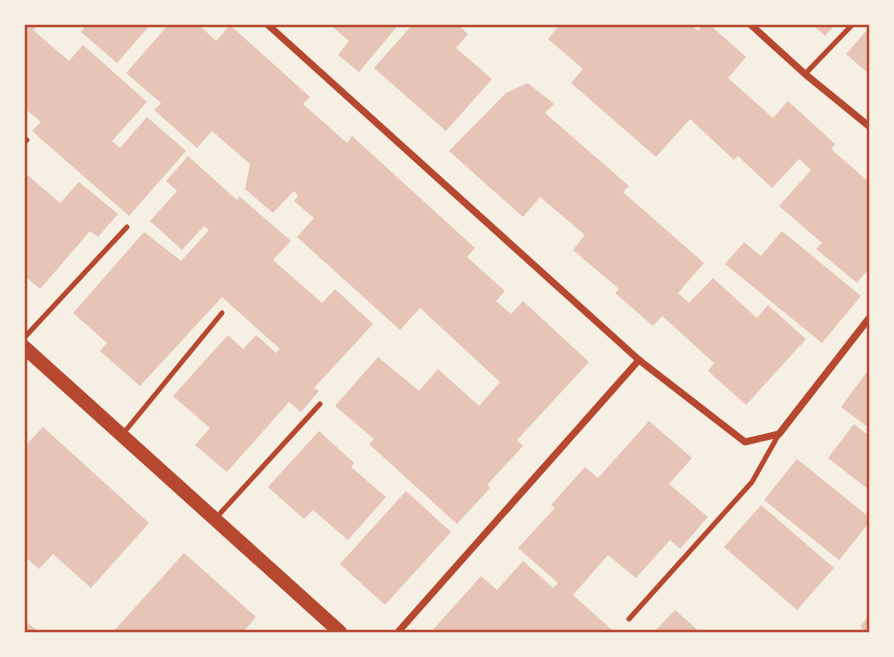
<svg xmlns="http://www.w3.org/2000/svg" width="894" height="657" font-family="Georgia,serif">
<rect width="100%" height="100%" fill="#f6efe4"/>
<g fill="#e6c5b7">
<polygon points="24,24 39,24 33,30 69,61 83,45 147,102 112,141 120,148 147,117 186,151 129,216 32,131 41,122 24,108"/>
<polygon points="87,24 151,24 117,63 81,32"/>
<polygon points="169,24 198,24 216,41 230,25 310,97 303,104 347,143 352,136 475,248 467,257 505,291 496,301 511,314 523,301 589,362 517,440 523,446 487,485 490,488 457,524 369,444 374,439 335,406 378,357 419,391 438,369 479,406 500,382 420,308 400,330 297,237 314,218 294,201 298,196 294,191 273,213 245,189 250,164 212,131 197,148 154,110 161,103 126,73"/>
<polygon points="329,24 399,24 359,72 338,55 349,41"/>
<polygon points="413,24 457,24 468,34 456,48 492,79 446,131 374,68"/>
<polygon points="560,24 690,24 698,31 703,24 709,24 746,57 728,78 773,118 788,101 835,144 831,149 869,182 869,268 857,283 816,249 822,243 779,206 811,170 799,159 772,188 738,156 734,160 690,119 656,157 571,83 583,69 548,39"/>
<polygon points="812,24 836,24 825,36"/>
<polygon points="869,28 869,74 846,54"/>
<polygon points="528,83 554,104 545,113 629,186 623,192 704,263 678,293 689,303 713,278 757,318 768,305 806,339 746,405 708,371 714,363 670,323 662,316 653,326 615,293 619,289 573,250 585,235 540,197 523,217 449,151 506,93"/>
<polygon points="188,156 237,200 239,196 291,241 273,260 322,303 335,289 373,324 314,388 319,391 301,412 289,402 227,472 195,445 210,428 173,396 228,335 243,349 256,335 276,353 280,349 222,297 140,386 100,351 107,343 73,313 144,232 181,261 209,230 204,226 182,250 150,221 177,191 166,181"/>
<polygon points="24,172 60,203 79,182 118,214 98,237 90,231 40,289 24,275"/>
<polygon points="782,231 861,296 822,343 725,264 744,242 761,256"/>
<polygon points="869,369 869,428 841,407"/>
<polygon points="649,421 692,458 669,484 708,517 680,549 670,540 636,578 608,555 573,595 612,630 609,632 431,632 481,576 497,590 523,561 553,588 558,583 518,548 555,508 551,505 585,467 598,478"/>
<polygon points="854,424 869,436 869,490 828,458"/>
<polygon points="43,427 149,523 91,588 53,554 39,569 24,556 24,447"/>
<polygon points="319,431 354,463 351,467 386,497 348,540 313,510 304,519 268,487"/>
<polygon points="797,459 869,517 869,523 839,560 764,500"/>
<polygon points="406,491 451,532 385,605 340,564"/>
<polygon points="761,505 834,568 797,610 724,547"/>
<polygon points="184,553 256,617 244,631 246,632 113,632"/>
<polygon points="675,610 700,632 654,632"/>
<polygon points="869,616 869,632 866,632 860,626"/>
<polygon points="24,620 39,632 24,632"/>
</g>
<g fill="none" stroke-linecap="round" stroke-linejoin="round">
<g stroke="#b5482f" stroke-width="5">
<polyline points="805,74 853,24"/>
<polyline points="24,143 27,140"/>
<polyline points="24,338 127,227"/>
<polyline points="122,435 222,313"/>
<polyline points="215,519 320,404"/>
<polyline points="629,619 752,482 779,434"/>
</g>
<g stroke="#b5482f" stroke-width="7">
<polyline points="267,24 639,360 745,442 779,434 870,317"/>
<polyline points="750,24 805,74 870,127"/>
<polyline points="398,632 639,360"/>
</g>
<polyline stroke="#b5482f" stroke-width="14" points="24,347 340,632"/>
</g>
<rect width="894" height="657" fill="none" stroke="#f6efe4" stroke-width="52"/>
<rect x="26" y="26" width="842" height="605" fill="none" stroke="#b5482f" stroke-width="2.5"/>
</svg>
